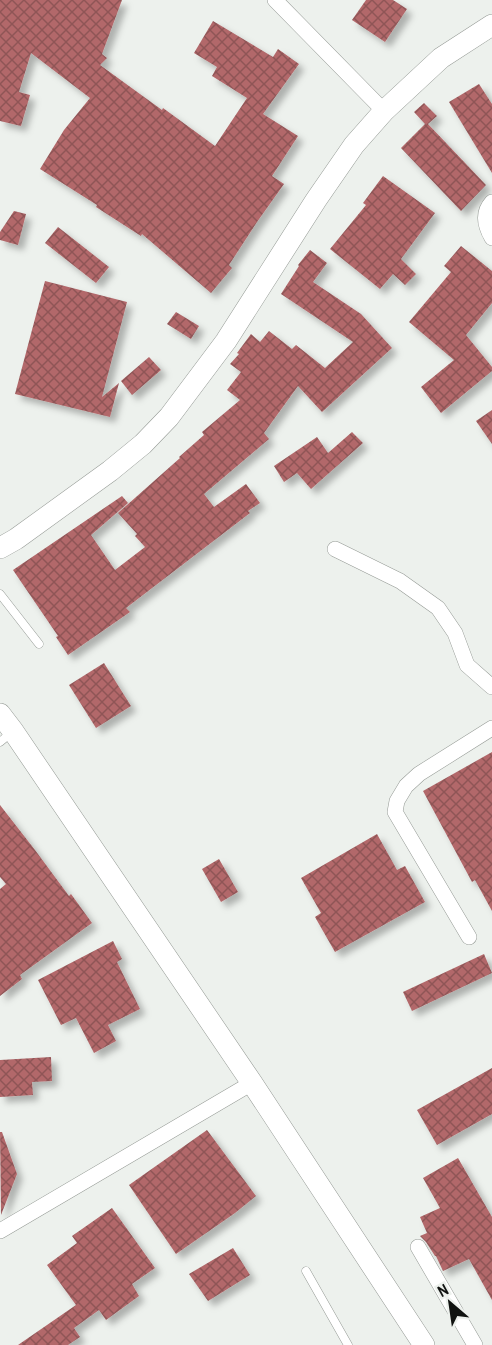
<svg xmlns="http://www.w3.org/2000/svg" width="492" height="1345" font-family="'Archivo Narrow',sans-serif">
<defs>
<pattern id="building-cross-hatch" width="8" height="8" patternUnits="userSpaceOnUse" patternTransform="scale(1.5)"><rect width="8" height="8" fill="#b2686a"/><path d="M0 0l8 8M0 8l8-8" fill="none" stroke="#8f5456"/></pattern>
<filter id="shadow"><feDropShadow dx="5.5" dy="5.5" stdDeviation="3" flood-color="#0004"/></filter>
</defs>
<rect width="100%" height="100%" fill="#edf1ed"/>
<g fill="url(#building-cross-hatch)" filter="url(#shadow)">
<polygon points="0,0 122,0 102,54 107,58 100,65 162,110 163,108 215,146 247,98 212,76 217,67 194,53 213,21 273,57 278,49 299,64 263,114 298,136 272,176 284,184 257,222 229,265 232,268 211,293 142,234 141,236 96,207 97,205 40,169 64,130 90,98 31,53 19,92 30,95 21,126 0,121"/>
<polygon points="366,0 393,0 407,9 385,42 352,20"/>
<polygon points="479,84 492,104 492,173 449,102"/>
<polygon points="424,103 437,116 428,124 486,185 461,211 401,148 425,124 414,112"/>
<polygon points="383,176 435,213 401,259 416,274 405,285 393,274 380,289 330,249 366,205 363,203"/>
<polygon points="14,211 26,214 18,245 0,240 0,232"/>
<polygon points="58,227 109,267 96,283 45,243"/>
<polygon points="461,246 492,271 492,303 466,335 492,367 492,371 441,413 421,387 454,360 409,322 451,272 444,266"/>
<polygon points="310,250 327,263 313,282 361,314 392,348 322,412 298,386 264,433 269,439 204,494 214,507 246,484 260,503 248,511 250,513 126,608 130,612 68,655 56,637 58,636 13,570 122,496 128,503 91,535 115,570 145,547 135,536 137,534 118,513 180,458 179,457 204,435 202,432 240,400 227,390 241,372 230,364 239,354 237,353 251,334 260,342 269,331 292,349 296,345 325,368 353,342 281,294 299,266 298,265"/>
<polygon points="45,281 127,302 102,397 119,383 110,417 15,394"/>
<polygon points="176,312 199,326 191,339 167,324"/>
<polygon points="149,357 161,370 132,395 121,381"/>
<polygon points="492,410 492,444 476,421"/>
<polygon points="352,432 363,443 311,489 297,473 284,482 274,466 317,437 328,453"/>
<polygon points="104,663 131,706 96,728 69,685"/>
<polygon points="492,752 492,911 475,880 472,882 423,791"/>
<polygon points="0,805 35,850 69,896 71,894 92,923 20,975 22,979 0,996 0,889 6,884 0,877"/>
<polygon points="377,834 397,870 405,866 425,902 335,952 315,917 321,913 301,878"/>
<polygon points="219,859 238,892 221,902 202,869"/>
<polygon points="113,941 122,959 117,962 140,1009 108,1025 116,1041 94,1053 76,1018 61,1025 38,980"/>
<polygon points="484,954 492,973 412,1011 403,992"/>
<polygon points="51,1057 52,1081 32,1082 33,1095 0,1097 0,1060"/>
<polygon points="492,1068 492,1114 437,1145 417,1110"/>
<polygon points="207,1130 256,1196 235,1213 176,1254 129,1185"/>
<polygon points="0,1132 2,1132 17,1174 1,1215"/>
<polygon points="458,1158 492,1217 492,1300 469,1259 443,1271 436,1256 435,1256 426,1242 420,1236 427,1233 420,1217 440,1208 423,1178"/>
<polygon points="112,1208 155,1268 132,1284 139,1296 106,1320 99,1310 74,1328 80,1337 68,1345 18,1345 76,1305 47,1265 77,1243 72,1236"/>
<polygon points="233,1248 250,1275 208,1301 189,1274"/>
</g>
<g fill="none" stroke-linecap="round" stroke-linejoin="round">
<defs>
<g id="lane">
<polyline points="0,594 39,644"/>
<polyline points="0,742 12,732"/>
<polyline points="306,1271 348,1345"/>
</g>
<g id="street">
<polyline points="275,0 384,111"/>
<path d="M492 202C482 213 485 226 492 238"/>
<polyline points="335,549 400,581 438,608 455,633 467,665 492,687"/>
<polyline points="469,937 395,812 397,801 406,786 419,774 492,728"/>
<polyline points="0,1231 252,1083"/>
<polyline points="418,1247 475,1345"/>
</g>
<g id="secondary">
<polyline points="0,548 16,539 110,471 143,444 169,417 226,341 316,200 354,145 384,111 441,58 492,25"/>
<polyline points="0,714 13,731 252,1083 424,1345"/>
</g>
</defs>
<use href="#lane" stroke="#959a95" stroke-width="9"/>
<use href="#street" stroke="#959a95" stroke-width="16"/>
<use href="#secondary" stroke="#959a95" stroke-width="22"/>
<use href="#lane" stroke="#fff" stroke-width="8"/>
<use href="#street" stroke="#fff" stroke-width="15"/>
<use href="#secondary" stroke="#fff" stroke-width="21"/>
</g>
<g transform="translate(450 1303) rotate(331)" stroke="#edf1ed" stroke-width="4.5" paint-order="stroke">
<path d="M0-4.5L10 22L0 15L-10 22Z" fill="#111311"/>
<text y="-9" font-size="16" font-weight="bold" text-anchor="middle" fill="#111311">N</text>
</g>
</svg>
